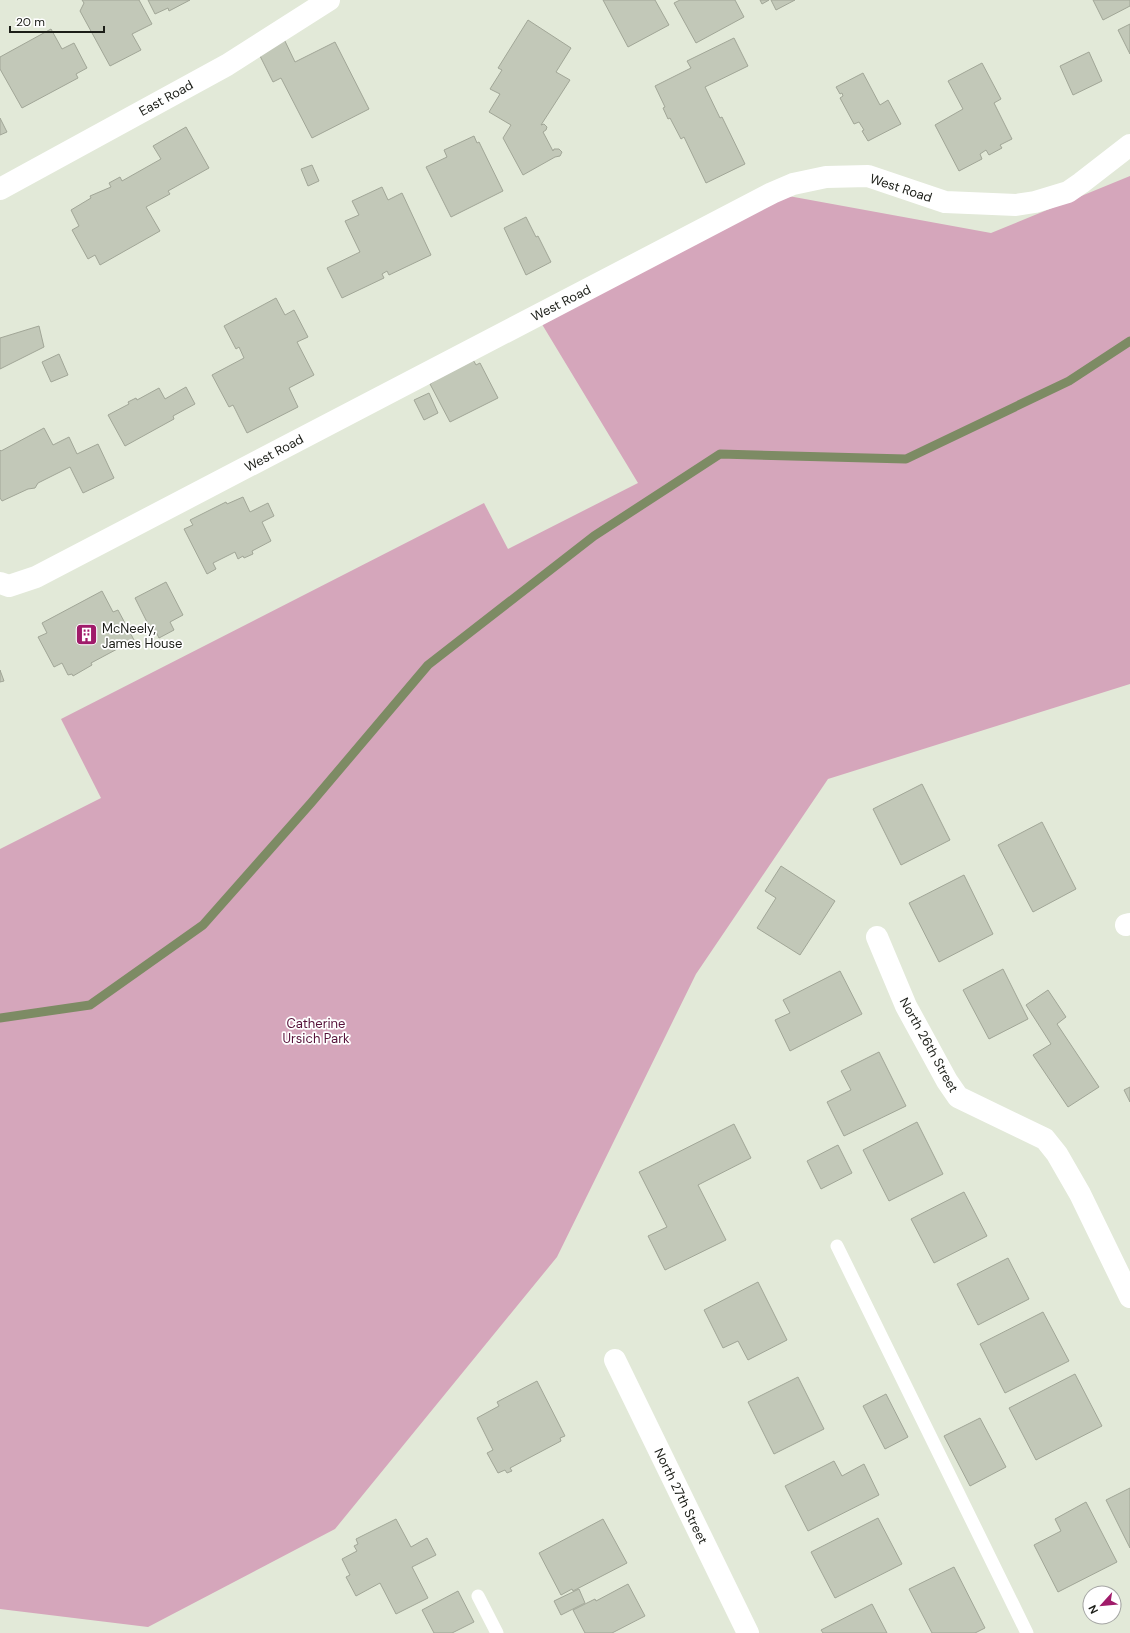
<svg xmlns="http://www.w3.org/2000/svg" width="1130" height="1633" font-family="'DM Sans',sans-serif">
<rect width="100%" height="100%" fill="#e2e9d8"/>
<polygon fill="#d5a6bb" points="1130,176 1130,684 828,779 696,974 557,1257 335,1529 148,1627 0,1609 0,849 101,798 61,719 484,503 508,549 638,483 537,316 772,193 991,233"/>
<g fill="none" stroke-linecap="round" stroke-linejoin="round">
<polyline stroke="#7d8b64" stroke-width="9" points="0,1018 90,1005 203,925 311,803 428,665 594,536 720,454 906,459 1069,381 1130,341"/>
</g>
<g fill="#c2c8b8" stroke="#a1a697">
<polygon points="82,0 139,0 152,24 132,34 141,50 110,66 80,11 84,3"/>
<polygon points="148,0 190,0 169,11 168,8 155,14"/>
<polygon points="603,0 655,0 669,25 628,47"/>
<polygon points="680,0 735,0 744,17 696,43 674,3"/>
<polygon points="760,0 769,0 762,4"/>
<polygon points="771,0 795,0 776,10"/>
<polygon points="1093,0 1130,0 1130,6 1103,20"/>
<polygon points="528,20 571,48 556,72 570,80 541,125 544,124 547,127 546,130 543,132 553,151 554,149 559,149 562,152 560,156 555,157 523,175 503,138 511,125 489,112 500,94 490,89 502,70 498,68"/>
<polygon points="1130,24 1130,54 1118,30"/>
<polygon points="51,29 62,49 74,43 87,68 76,74 78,78 22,108 0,69 0,57"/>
<polygon points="283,37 295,62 335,42 369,109 312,138 281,78 273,82 257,50"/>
<polygon points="734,38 748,66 705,87 720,118 722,117 745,164 706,183 684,137 681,139 670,118 668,119 663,108 665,107 655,86 691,68 687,61"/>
<polygon points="1089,52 1102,81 1073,95 1060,66"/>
<polygon points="982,63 1001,99 994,103 1012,139 1000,145 1002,148 989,155 986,150 980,154 982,159 959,171 935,125 963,109 948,81"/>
<polygon points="863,73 880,105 888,100 901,124 868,141 862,131 864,130 859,122 854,124 840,98 843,96 842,93 840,94 836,87"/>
<polygon points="0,118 7,132 0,135"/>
<polygon points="186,127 209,168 168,191 170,194 146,207 160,231 100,265 95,255 88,259 72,230 79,226 71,210 91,198 90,196 111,187 109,183 120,177 122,181 161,159 153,146"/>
<polygon points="474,136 477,143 479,142 503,191 451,217 426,167 447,157 444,150"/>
<polygon points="312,165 319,181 308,186 301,169"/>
<polygon points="382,187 388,200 402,193 431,255 389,275 387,271 382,274 384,278 342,298 327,268 360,252 345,221 359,215 352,201"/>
<polygon points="526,217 536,237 538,236 551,262 526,275 504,228"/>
<polygon points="276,298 285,315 294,310 308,337 297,342 314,375 289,388 298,407 247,433 233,405 229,407 212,375 244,358 239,347 236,349 224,326"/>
<polygon points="39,326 44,347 0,369 0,338"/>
<polygon points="59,354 68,375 51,382 42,362"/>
<polygon points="471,356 476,365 480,363 498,398 450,422 430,384"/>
<polygon points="186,387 195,404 173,416 174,419 125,446 108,415 129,404 128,402 136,398 137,400 159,388 165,399"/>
<polygon points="429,393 438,413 424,420 414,400"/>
<polygon points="44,428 53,445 69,437 77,454 98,444 114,478 83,493 70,467 38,483 35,488 28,489 2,501 0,498 0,450 1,451"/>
<polygon points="243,497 250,512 268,503 274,516 262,522 271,541 252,551 253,554 244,558 243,556 238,559 235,552 213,563 216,569 207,574 184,529 193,525 190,520 226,502 227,504"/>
<polygon points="166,582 183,615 170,622 174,630 159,638 155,630 152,632 135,598"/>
<polygon points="102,591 113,612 118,610 134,640 91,663 92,665 73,676 72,674 68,675 62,663 54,667 38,637 47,633 42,623"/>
<polygon points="0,670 4,681 0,682"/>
<polygon points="922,784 950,840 901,865 873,809"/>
<polygon points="1042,822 1076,889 1033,912 998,845"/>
<polygon points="781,866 835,901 800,955 757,928 776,898 765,891"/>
<polygon points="964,875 993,934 939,962 909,903"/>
<polygon points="1003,969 1028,1019 989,1039 963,990"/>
<polygon points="840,971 862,1014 790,1051 775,1020 790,1013 783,1000"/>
<polygon points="1048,990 1066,1017 1057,1024 1099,1087 1068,1107 1033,1055 1051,1044 1026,1005"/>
<polygon points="879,1052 906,1106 844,1136 827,1102 851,1090 841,1071"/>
<polygon points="1130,1087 1130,1102 1124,1090"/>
<polygon points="917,1122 943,1174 889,1201 863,1150"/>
<polygon points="734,1124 751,1158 698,1185 726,1240 665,1270 648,1236 667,1227 639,1172"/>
<polygon points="838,1145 852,1173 821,1189 807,1161"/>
<polygon points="964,1192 987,1236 934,1263 911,1219"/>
<polygon points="1008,1258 1029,1299 978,1325 957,1284"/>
<polygon points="758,1282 787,1340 748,1360 738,1341 723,1348 704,1310"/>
<polygon points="1043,1312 1069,1361 1005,1393 980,1344"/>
<polygon points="1075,1374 1102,1426 1036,1460 1009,1408"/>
<polygon points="798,1377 824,1429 774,1454 748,1402"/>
<polygon points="537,1381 565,1436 560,1438 561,1441 510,1468 512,1471 507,1473 505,1470 498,1473 487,1453 493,1450 477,1418 499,1406 497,1402"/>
<polygon points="886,1394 908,1437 885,1449 863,1406"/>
<polygon points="980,1418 1006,1467 970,1486 944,1436"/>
<polygon points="834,1461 842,1476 864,1464 879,1495 808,1531 785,1486"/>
<polygon points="1130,1488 1130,1548 1106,1500"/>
<polygon points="1086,1502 1117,1562 1058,1592 1034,1545 1061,1531 1055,1519"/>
<polygon points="878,1518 902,1564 835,1598 811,1552"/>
<polygon points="396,1519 411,1547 427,1538 436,1555 412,1567 428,1598 396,1614 380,1583 356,1596 346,1577 350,1575 342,1559 357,1551 354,1546 358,1544 356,1539"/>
<polygon points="603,1519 627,1563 573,1591 572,1589 561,1595 539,1553"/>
<polygon points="954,1567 985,1628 975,1633 932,1633 909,1589"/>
<polygon points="628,1584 645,1616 612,1633 585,1633 573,1610 595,1599 596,1601"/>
<polygon points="579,1589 585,1603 561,1615 554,1601"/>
<polygon points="458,1591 474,1622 452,1633 434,1633 422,1610"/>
<polygon points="872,1604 887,1633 823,1633 821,1630"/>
</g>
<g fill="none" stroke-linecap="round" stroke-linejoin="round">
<g stroke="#fff" stroke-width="13">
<polyline points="837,1246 1027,1633"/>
<polyline points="478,1596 497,1633"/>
</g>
<g stroke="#fff" stroke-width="22">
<polyline points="0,189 227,65 329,0"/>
<polyline points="0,583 9,586 36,577 772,193 793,184 826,177 868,176 945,202 1016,205 1035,202 1068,192 1081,183 1130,145"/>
<polyline points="1126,925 1130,924"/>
<polyline points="877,937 906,1006 947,1081 958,1097 1045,1139 1057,1154 1080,1194 1130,1297"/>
<polyline points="615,1360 748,1633"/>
</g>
</g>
<defs>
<symbol id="building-square" viewBox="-11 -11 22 22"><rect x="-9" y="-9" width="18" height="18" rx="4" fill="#a01b6a" stroke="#fff"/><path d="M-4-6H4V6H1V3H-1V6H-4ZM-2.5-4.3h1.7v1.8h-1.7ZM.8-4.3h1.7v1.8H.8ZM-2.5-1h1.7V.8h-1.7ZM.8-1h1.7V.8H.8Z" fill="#fff"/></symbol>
</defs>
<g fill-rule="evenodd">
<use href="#building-square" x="74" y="622" width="25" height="25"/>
</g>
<g text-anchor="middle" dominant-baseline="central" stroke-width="3.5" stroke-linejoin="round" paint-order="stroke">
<g font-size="13" fill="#1c1e18" stroke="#fff">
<text transform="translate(166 98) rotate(-29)">East Road</text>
<text transform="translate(901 188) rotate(18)">West Road</text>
<text transform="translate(561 303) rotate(-27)">West Road</text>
<text transform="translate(274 453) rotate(-28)">West Road</text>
<text transform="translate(929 1045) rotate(61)">North 26th Street</text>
<text transform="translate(681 1496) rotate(64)">North 27th Street</text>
</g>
<g font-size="13" fill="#1c1e18" stroke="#fff" text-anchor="start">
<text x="102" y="628">McNeely,<tspan x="102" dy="15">James House</tspan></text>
</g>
<g font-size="13" fill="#561239" stroke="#fff">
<text x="316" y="1023">Catherine<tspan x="316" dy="15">Ursich Park</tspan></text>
</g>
</g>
<g transform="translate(1102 1605) rotate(243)"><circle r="19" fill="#ffffff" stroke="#a4a5a3"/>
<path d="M0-3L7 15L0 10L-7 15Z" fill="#a01b6a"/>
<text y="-6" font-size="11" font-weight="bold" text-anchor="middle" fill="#1c1e18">N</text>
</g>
<path d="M10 26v6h94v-6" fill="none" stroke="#1c1e18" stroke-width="2"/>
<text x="16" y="26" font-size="12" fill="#1c1e18" stroke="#ffffff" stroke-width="3" paint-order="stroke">20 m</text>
</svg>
